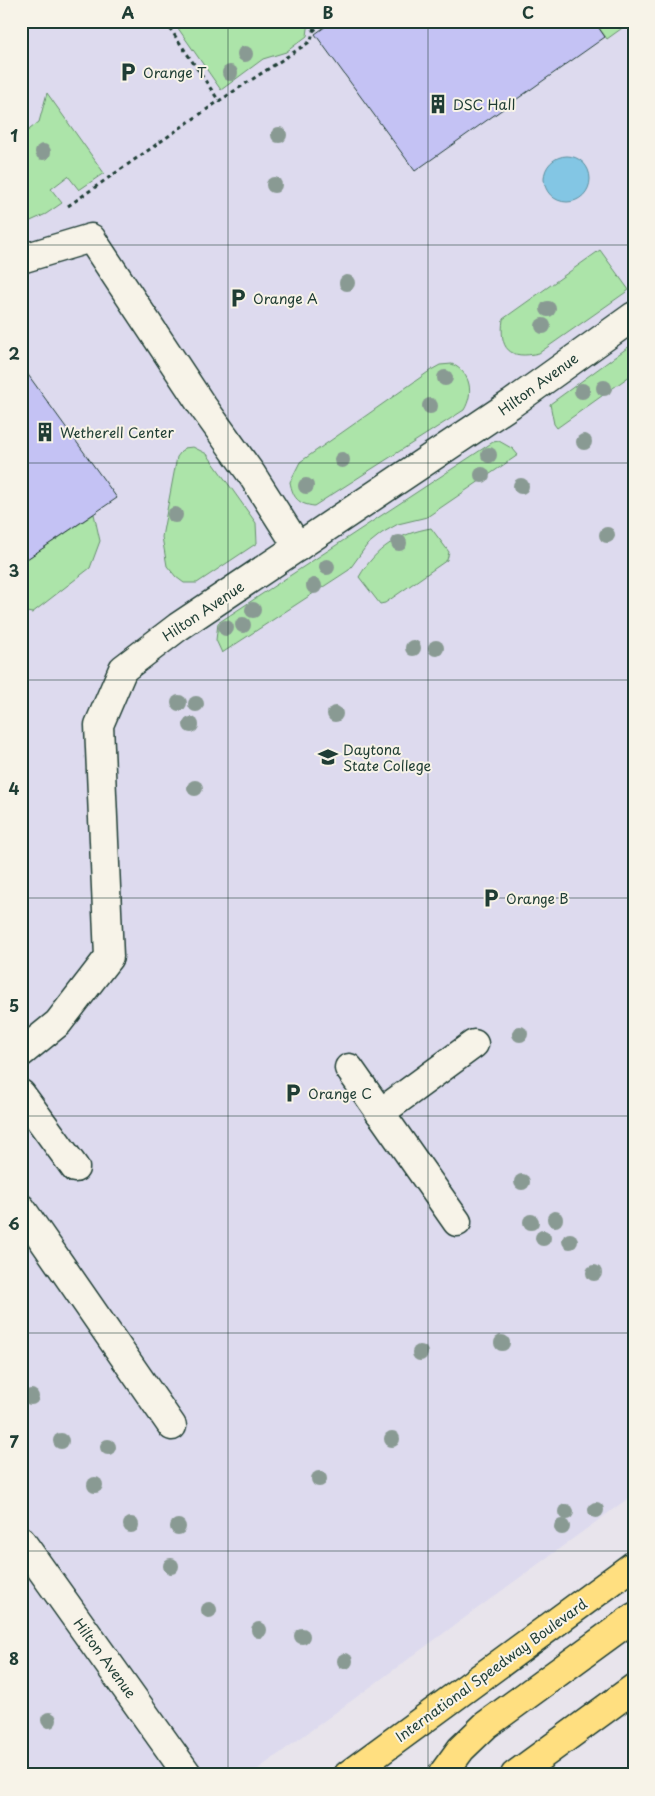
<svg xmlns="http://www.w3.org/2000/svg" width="655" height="1796" font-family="'Playpen Sans',sans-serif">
<rect width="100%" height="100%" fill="#e8e4ec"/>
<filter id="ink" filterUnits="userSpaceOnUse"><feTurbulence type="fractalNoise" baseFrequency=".02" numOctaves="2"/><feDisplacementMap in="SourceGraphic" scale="10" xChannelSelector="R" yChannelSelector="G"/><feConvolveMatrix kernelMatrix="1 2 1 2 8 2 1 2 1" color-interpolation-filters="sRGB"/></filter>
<g filter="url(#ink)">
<polygon fill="#dddaee" points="21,21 634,21 634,1494 250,1775 21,1775"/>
<g fill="#ace4a9" stroke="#66906e">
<polygon points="173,21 309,21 307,36 286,52 263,59 221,90"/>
<polygon points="594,21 632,21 607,39"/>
<polygon points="47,93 104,173 79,190 68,176 51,189 62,203 46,214 24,224 21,207 21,136 39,122"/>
<path d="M600 250 629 290 539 353C509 360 499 349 503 319Z"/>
<polygon points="634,343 634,373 557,428 554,424 550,404"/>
<path d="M452 364C471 373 474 393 464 410L314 506C298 504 293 498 290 482L300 462 431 370 440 365Z"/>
<polygon points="499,441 513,449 518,455 427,517 398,524 382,533 367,545 349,570 222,653 216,640 218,623 493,442"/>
<polygon points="193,447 207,454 256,523 257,543 197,583 184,583 176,577 167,566 162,537 177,457 184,448"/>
<polygon points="94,514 100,541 90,568 32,613 21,611 21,563"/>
<path d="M431 528 449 552 447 560 385 603 380 604 359 577C376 548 398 534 431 528Z"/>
</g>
<circle fill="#83c6e4" stroke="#5b8f9e" cx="567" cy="179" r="23"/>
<g fill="#c4c2f4" stroke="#1f3d34">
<polygon points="333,21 594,21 605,37 415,171 315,34"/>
<polygon points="21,365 117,498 21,563"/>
</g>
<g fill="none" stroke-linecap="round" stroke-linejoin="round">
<defs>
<g id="minor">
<polyline points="21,259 91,238 201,404 252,475 298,547"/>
<polyline points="21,1053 58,1023 109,957 99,725 123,669 178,627 511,404 634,316"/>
<polyline points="349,1068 457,1222"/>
<polyline points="21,1094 75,1168"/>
<polyline points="380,1113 474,1044"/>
<polyline points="21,1208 172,1426"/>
<polyline points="21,1541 188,1775"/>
</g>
<g id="major">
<polyline points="348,1775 634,1565"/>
<polyline points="442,1775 461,1749 486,1725 634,1617"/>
<polyline points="515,1775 634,1688"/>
</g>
</defs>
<use href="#minor" stroke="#1f3d34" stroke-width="31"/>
<use href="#major" stroke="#1f3d34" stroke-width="31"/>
<g stroke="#1f3d34" stroke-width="3" stroke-dasharray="4 4" stroke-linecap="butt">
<polyline points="165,21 219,101 311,41 315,21"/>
<polyline points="313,31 326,21"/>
<polyline points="68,206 219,101"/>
</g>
<use href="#minor" stroke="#f7f3e8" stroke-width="28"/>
<use href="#major" stroke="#ffdf80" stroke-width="28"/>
</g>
<g fill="#899a93">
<circle cx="245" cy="54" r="8"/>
<circle cx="230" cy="73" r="8"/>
<circle cx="279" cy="135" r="8"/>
<circle cx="43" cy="152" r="8"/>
<circle cx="274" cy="185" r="8"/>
<circle cx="347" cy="283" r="8"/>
<circle cx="548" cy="309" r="8"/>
<circle cx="543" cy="326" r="8"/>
<circle cx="445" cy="378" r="8"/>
<circle cx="604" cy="388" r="8"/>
<circle cx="582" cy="391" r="8"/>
<circle cx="430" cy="406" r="8"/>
<circle cx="584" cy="442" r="8"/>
<circle cx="489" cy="455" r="8"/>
<circle cx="342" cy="460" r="8"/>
<circle cx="482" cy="475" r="8"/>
<circle cx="306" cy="486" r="8"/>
<circle cx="521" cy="486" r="8"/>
<circle cx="175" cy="515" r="8"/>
<circle cx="607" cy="535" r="8"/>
<circle cx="399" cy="543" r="8"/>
<circle cx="327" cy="567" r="8"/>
<circle cx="314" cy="586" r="8"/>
<circle cx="253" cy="610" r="8"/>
<circle cx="243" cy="625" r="8"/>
<circle cx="226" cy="628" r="8"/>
<circle cx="413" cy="648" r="8"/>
<circle cx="436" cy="648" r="8"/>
<circle cx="179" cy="703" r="8"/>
<circle cx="196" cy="704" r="8"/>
<circle cx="335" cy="714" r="8"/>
<circle cx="191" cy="725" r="8"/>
<circle cx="195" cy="788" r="8"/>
<circle cx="520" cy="1034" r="8"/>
<circle cx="522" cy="1182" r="8"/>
<circle cx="555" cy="1219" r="8"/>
<circle cx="531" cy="1222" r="8"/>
<circle cx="543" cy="1238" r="8"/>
<circle cx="570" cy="1241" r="8"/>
<circle cx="594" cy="1273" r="8"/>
<circle cx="502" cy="1343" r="8"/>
<circle cx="420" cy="1353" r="8"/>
<circle cx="31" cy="1397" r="8"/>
<circle cx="392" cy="1439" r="8"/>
<circle cx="61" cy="1441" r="8"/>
<circle cx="108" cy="1447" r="8"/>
<circle cx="319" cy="1479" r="8"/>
<circle cx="95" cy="1485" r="8"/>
<circle cx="596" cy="1510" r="8"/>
<circle cx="566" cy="1512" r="8"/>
<circle cx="131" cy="1525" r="8"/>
<circle cx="178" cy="1527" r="8"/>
<circle cx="562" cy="1527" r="8"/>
<circle cx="171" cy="1566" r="8"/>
<circle cx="209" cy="1610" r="8"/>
<circle cx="259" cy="1630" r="8"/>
<circle cx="302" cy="1636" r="8"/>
<circle cx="345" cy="1661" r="8"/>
<circle cx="49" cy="1720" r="8"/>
</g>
</g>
<path fill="none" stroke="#1f3d34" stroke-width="1" stroke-opacity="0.55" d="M228 21V1775M428 21V1775M21 245H634M21 463H634M21 680H634M21 898H634M21 1116H634M21 1333H634M21 1551H634"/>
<defs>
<symbol id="parking-bare" viewBox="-9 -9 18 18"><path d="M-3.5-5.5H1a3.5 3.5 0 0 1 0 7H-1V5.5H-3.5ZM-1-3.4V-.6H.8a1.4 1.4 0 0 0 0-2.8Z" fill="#1f3d34" stroke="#f7f3e8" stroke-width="2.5" paint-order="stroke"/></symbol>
<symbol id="building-bare" viewBox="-9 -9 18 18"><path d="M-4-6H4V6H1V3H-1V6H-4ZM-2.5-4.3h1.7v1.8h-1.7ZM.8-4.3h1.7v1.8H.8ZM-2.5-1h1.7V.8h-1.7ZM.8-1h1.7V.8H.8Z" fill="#1f3d34" stroke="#f7f3e8" stroke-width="2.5" paint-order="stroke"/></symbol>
<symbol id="university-bare" viewBox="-9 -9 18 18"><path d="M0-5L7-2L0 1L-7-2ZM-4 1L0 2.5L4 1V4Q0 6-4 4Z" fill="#1f3d34" stroke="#f7f3e8" stroke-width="2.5" paint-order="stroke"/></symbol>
</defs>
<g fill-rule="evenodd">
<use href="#parking-bare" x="114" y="58" width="28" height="28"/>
<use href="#building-bare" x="424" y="90" width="28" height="28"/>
<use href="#parking-bare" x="224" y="284" width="28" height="28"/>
<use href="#building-bare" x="31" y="418" width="28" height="28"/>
<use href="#university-bare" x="314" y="743" width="28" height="28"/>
<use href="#parking-bare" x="477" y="884" width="28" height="28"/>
<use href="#parking-bare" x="279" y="1079" width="28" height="28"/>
</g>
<g text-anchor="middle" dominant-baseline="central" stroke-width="4" stroke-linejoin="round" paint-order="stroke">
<g font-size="14" fill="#1f3d34" stroke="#f7f3e8" text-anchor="start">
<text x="143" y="72">Orange T</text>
<text x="453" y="104">DSC Hall</text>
<text x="253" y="298">Orange A</text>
<text x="60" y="432">Wetherell Center</text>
<text x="343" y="749">Daytona<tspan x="343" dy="16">State College</tspan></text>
<text x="506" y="898">Orange B</text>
<text x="308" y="1093">Orange C</text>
</g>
<g font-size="14" fill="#1f3d34" stroke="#f7f3e8">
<text transform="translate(538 384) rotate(-36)">Hilton Avenue</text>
<text transform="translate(203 611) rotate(-34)">Hilton Avenue</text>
<text transform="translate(105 1658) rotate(54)">Hilton Avenue</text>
<text transform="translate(491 1670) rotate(-36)">International Speedway Boulevard</text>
</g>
</g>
<rect width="655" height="1796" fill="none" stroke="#f7f3e8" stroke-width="55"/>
<rect x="28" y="28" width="600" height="1740" fill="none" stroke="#1f3d34" stroke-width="2"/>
<g font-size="16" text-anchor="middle" font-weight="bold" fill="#1f3d34">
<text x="128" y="19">A</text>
<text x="328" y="19">B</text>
<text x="528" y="19">C</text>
<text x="14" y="142">1</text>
<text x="14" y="360">2</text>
<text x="14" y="577">3</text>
<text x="14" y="795">4</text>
<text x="14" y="1012">5</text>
<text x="14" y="1230">6</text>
<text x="14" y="1448">7</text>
<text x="14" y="1665">8</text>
</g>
</svg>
